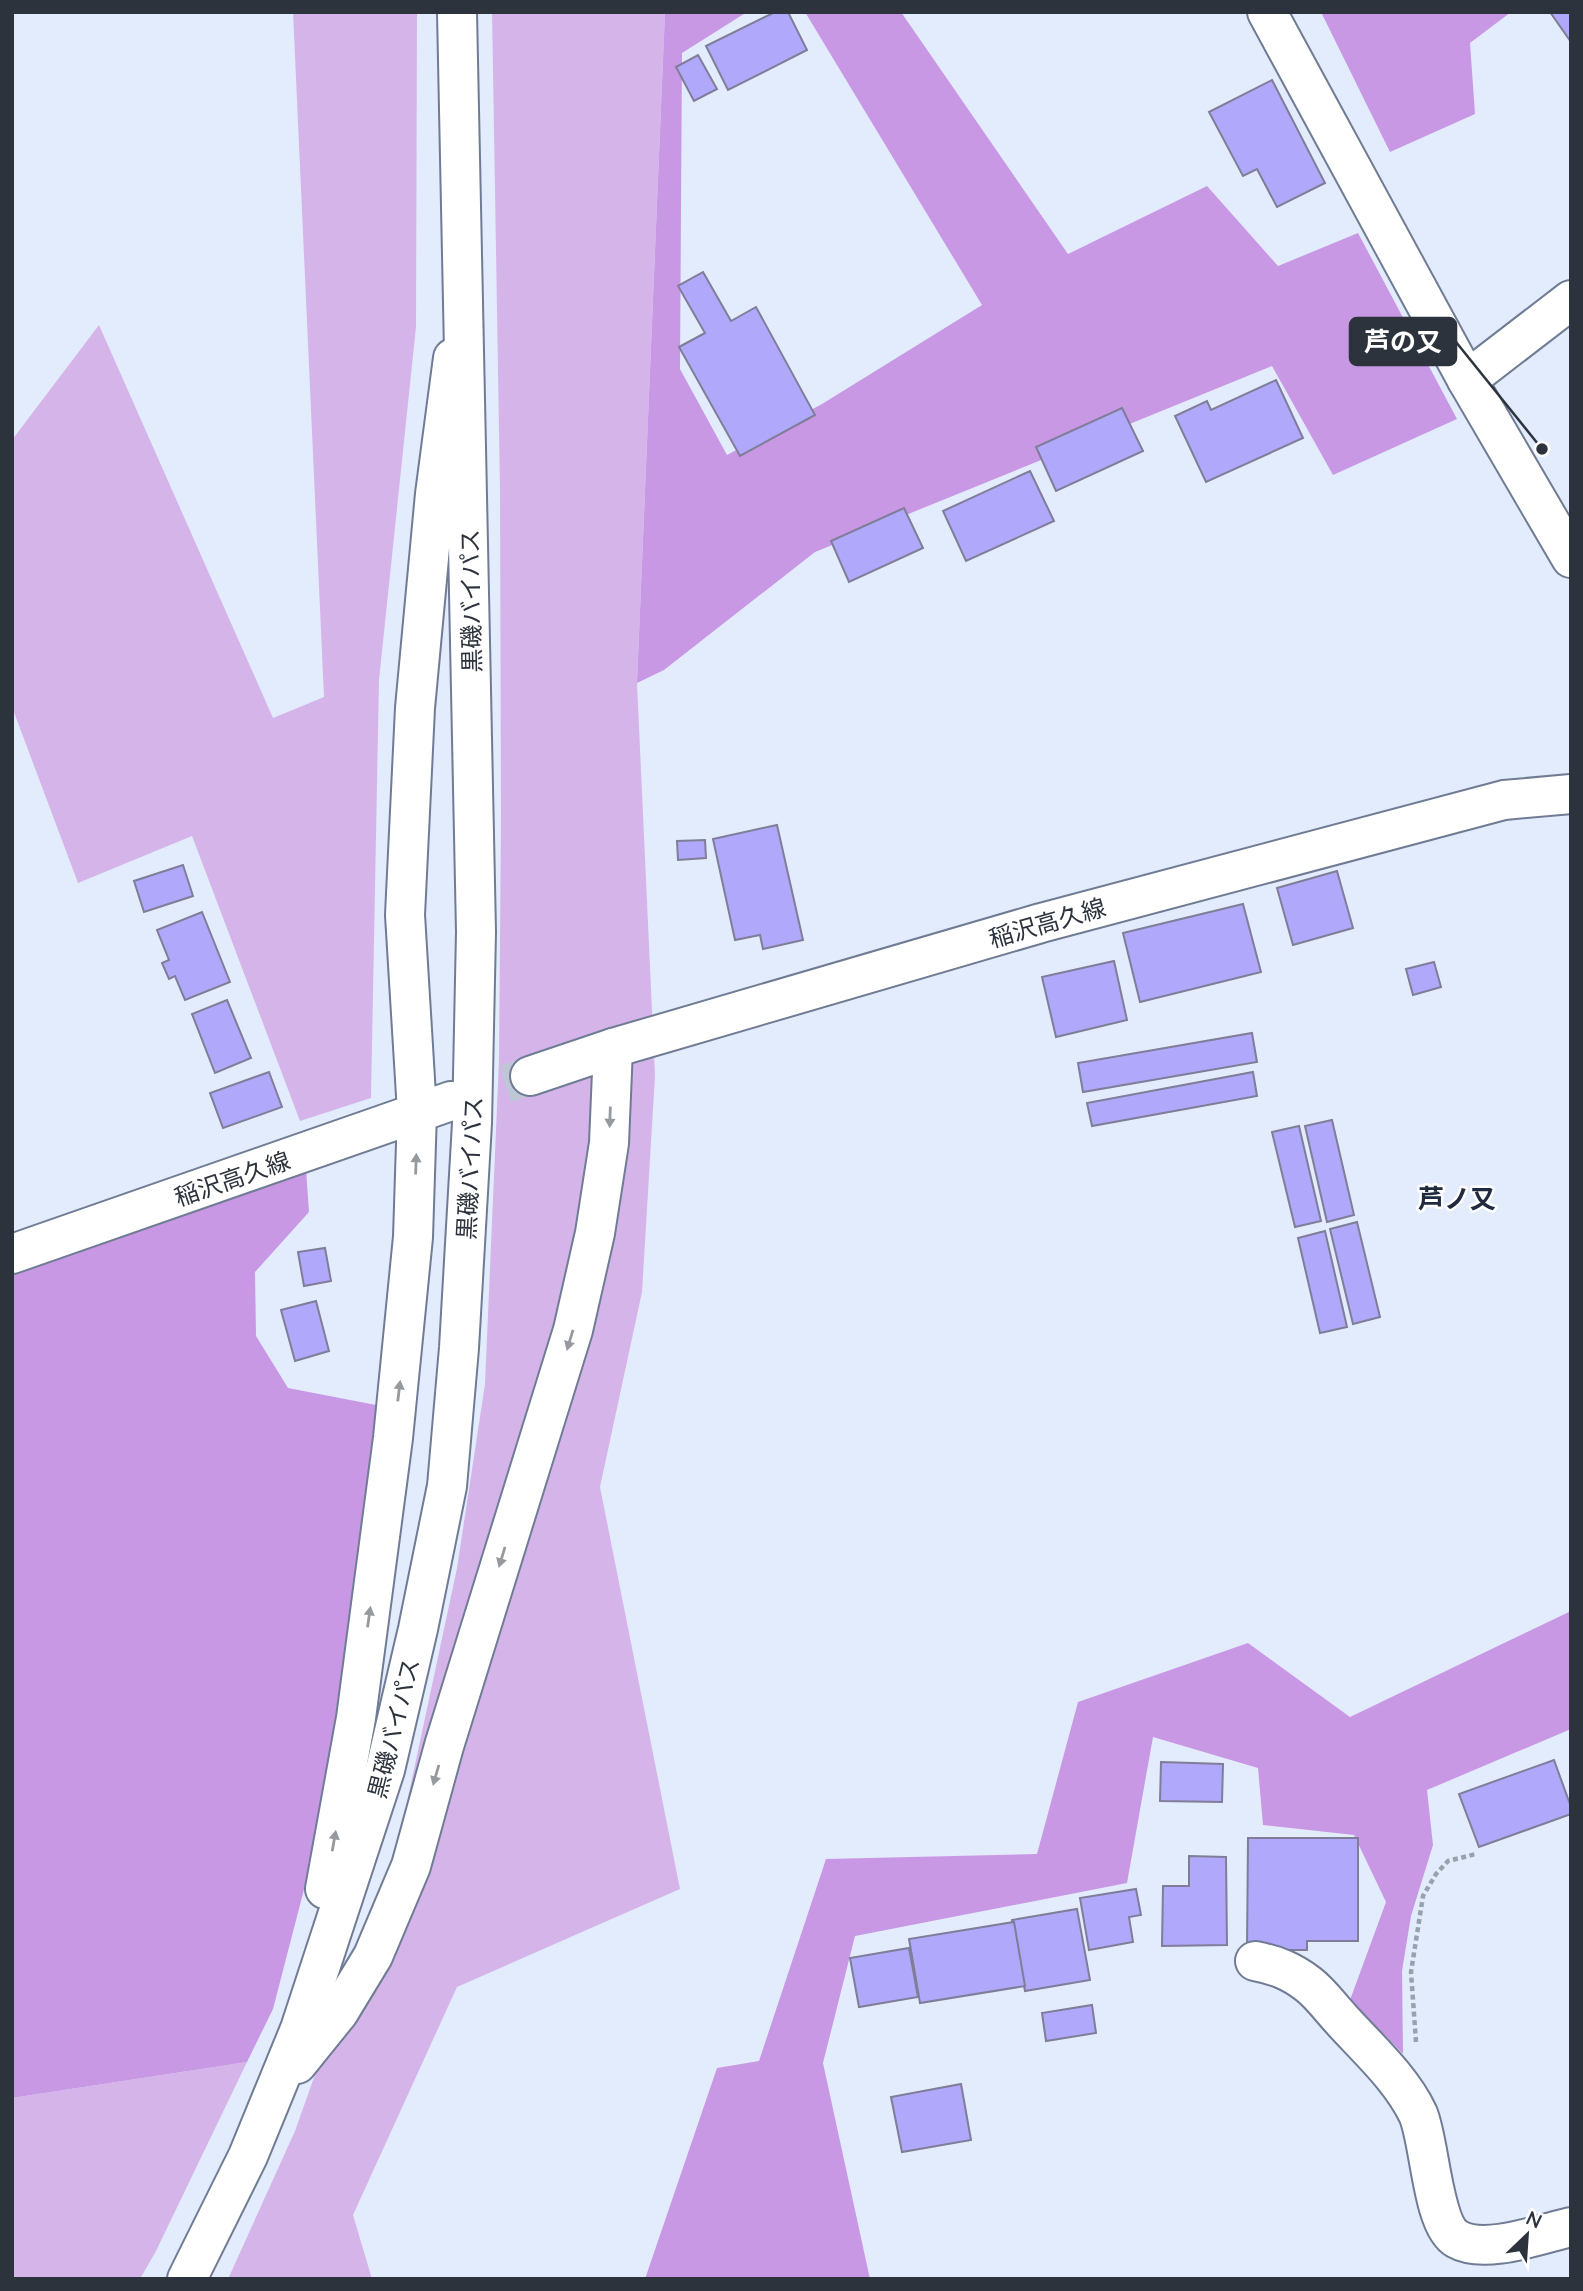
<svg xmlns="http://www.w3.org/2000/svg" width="1583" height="2291" font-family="Lato,'Noto Sans JP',sans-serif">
<rect width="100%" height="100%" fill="#e3ecfd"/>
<g fill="#d5b5e9">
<polygon points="293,12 417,12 416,327 379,680 371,1098 300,1121 192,836 78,883 12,707 12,440 99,325 273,718 324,697"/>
<polygon points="492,12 665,12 637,683 655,1076 642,1292 600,1487 680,1889 457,1987 353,2215 372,2279 228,2279 295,2131 400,1835 457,1568 485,1384 499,1060 501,818 500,490"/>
<polygon points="247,2062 156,2251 140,2279 12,2279 12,2098"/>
</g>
<g fill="#c898e5">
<polygon points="665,12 747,12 682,53 680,369 727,455 822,404 982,305 805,12 901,12 1068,254 1207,186 1278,266 1358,233 1457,419 1333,475 1272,366 815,552 664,670 637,683"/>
<polygon points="1321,12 1511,12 1470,43 1475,114 1390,152"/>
<polygon points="306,1169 309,1212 255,1272 256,1336 288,1388 376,1405 355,1601 322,1820 273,2009 247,2062 12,2098 12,1269"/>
<polygon points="1571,1611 1571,1729 1427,1790 1433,1845 1411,1916 1402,1971 1403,2054 1350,2000 1386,1902 1354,1835 1263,1825 1258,1768 1153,1737 1127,1883 855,1936 823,2063 870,2279 645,2279 717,2068 759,2061 826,1859 1037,1854 1078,1702 1248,1643 1350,1717"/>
</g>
<g fill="#b0a8fb" stroke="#7f7d98" stroke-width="2">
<polygon points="775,12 788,12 807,50 728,90 706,46"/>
<polygon points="1550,12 1571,12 1571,42"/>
<polygon points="698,55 717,89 694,101 676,67"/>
<polygon points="1272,80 1325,183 1277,207 1257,169 1243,176 1209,112"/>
<polygon points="703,272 731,321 756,307 815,415 740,456 679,347 705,333 678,286"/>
<polygon points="1276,380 1303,438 1206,482 1175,416 1207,401 1211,410"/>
<polygon points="1122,408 1143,451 1056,491 1036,447"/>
<polygon points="1030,471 1054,521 966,561 943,511"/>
<polygon points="904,508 923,548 849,582 831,541"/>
<polygon points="777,825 803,940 763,949 760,935 735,940 713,839"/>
<polygon points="705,840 706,858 678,860 677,841"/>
<polygon points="183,865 193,896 144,912 134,881"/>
<polygon points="1337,871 1353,928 1293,945 1277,888"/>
<polygon points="1243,904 1261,972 1140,1002 1123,933"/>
<polygon points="202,912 230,982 185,1000 175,976 169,979 162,963 169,960 157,930"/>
<polygon points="1114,961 1127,1020 1056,1037 1042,977"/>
<polygon points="1434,962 1441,987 1413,995 1406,969"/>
<polygon points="227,1000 251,1058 215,1073 192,1014"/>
<polygon points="1252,1033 1257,1062 1083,1092 1078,1063"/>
<polygon points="269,1072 282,1107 223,1128 210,1093"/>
<polygon points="1253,1072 1257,1096 1092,1126 1087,1103"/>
<polygon points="1332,1120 1354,1215 1327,1222 1305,1126"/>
<polygon points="1299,1126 1321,1221 1295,1227 1272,1132"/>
<polygon points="1357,1222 1380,1317 1353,1324 1330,1229"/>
<polygon points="1325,1231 1347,1327 1320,1333 1298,1238"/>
<polygon points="325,1248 331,1281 304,1286 298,1252"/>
<polygon points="316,1301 329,1351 295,1361 281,1310"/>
<polygon points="1554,1760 1571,1807 1571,1814 1479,1847 1459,1794"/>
<polygon points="1161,1762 1223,1764 1222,1802 1160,1801"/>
<polygon points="1248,1838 1358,1838 1358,1941 1307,1941 1307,1950 1247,1950"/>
<polygon points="1189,1856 1226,1857 1227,1945 1162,1946 1163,1886 1189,1886"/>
<polygon points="1136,1889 1141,1915 1129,1917 1133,1942 1089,1950 1080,1898"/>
<polygon points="1077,1909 1090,1980 1025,1991 1012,1920"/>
<polygon points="1014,1922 1025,1986 920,2003 909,1939"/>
<polygon points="909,1948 918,1997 859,2007 850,1958"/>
<polygon points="1092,2005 1096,2033 1046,2041 1042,2013"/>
<polygon points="961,2084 971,2140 902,2152 891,2097"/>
</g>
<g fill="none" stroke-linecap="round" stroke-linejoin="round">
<polyline stroke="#bfc7d7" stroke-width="38" stroke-dasharray="38 19" stroke-linecap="butt" points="451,1101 530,1076"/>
<defs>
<g id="minor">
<polyline points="1267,12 1467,380 1571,558"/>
<polyline points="1467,380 1571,300"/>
<polyline points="417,1112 405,915 415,708 435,494 453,358"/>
<path d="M1255 1961C1276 1965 1291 1971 1308 1984 1320 1993 1330 2007 1341 2019 1367 2048 1401 2078 1418 2114 1430 2141 1432 2225 1457 2239 1485 2255 1540 2234 1571 2227"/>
</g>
<g id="major">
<polyline points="530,1076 613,1048 1041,923 1504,800 1571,794"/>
<polyline points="12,1254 451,1101"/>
</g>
<g id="highway">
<polyline points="325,1889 356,1718 393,1438 413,1237 417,1112"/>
<polyline points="297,2064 339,2012 373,1956 411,1866 444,1746 573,1330 595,1233 609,1143 613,1048"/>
<polyline points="187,2279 248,2156 300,2029 385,1770 418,1629 447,1486 459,1348 472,1123 476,932 457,12"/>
</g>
</defs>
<use href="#minor" stroke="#6f7c94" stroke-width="42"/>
<use href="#major" stroke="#6f7c94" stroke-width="42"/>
<use href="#highway" stroke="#6f7c94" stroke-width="42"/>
<polyline stroke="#99a1af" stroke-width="4.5" stroke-dasharray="5 3.5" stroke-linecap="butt" points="1416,2042 1411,1972 1423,1896 1436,1874 1448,1861 1476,1854"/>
<use href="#minor" stroke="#fff" stroke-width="38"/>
<use href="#major" stroke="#fff" stroke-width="38"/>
<use href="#highway" stroke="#fff" stroke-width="38"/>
</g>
<defs><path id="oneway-solid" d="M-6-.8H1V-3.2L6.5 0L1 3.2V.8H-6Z" transform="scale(1.75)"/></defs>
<g fill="#96999e">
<use href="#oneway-solid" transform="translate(610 1117) rotate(92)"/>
<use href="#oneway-solid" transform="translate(416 1164) rotate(-88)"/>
<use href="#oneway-solid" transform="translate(570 1340) rotate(107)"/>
<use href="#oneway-solid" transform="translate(399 1391) rotate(-83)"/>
<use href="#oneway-solid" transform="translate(502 1557) rotate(107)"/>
<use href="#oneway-solid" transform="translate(369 1617) rotate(-82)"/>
<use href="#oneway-solid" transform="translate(436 1775) rotate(106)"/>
<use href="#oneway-solid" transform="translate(334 1841) rotate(-80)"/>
</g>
<g text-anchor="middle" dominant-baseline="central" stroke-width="5" stroke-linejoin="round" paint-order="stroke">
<g font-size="24" fill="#2d333d" stroke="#fff">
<text transform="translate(470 601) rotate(-91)">黒磯バイパス</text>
<text transform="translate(1047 922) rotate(-16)">稲沢高久線</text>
<text transform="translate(469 1168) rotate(-87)">黒磯バイパス</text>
<text transform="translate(232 1178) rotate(-19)">稲沢高久線</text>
<text transform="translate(393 1728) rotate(-76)">黒磯バイパス</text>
</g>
<g font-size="26" font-weight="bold" fill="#202a3f" stroke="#fff">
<text x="1457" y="1198">芦ノ又</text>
</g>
</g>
<path fill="none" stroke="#2d333d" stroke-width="2.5" d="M1542 449L1456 342"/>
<circle fill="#2d333d" stroke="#fff" stroke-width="2.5" cx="1542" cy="449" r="7"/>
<rect fill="#2d333d" stroke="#2d333d" stroke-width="2.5" x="1350" y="318" width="106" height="47" rx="7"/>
<g font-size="26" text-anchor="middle" font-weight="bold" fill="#fff">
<text x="1403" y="351">芦の又</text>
</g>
<rect width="1583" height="2291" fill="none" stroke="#2d333d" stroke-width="28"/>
<g transform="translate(1527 2235) rotate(25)" stroke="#ffffff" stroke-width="5" paint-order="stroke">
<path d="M0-5L12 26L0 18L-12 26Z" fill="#2d333d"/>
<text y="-10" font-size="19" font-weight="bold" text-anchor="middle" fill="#2d333d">N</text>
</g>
</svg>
